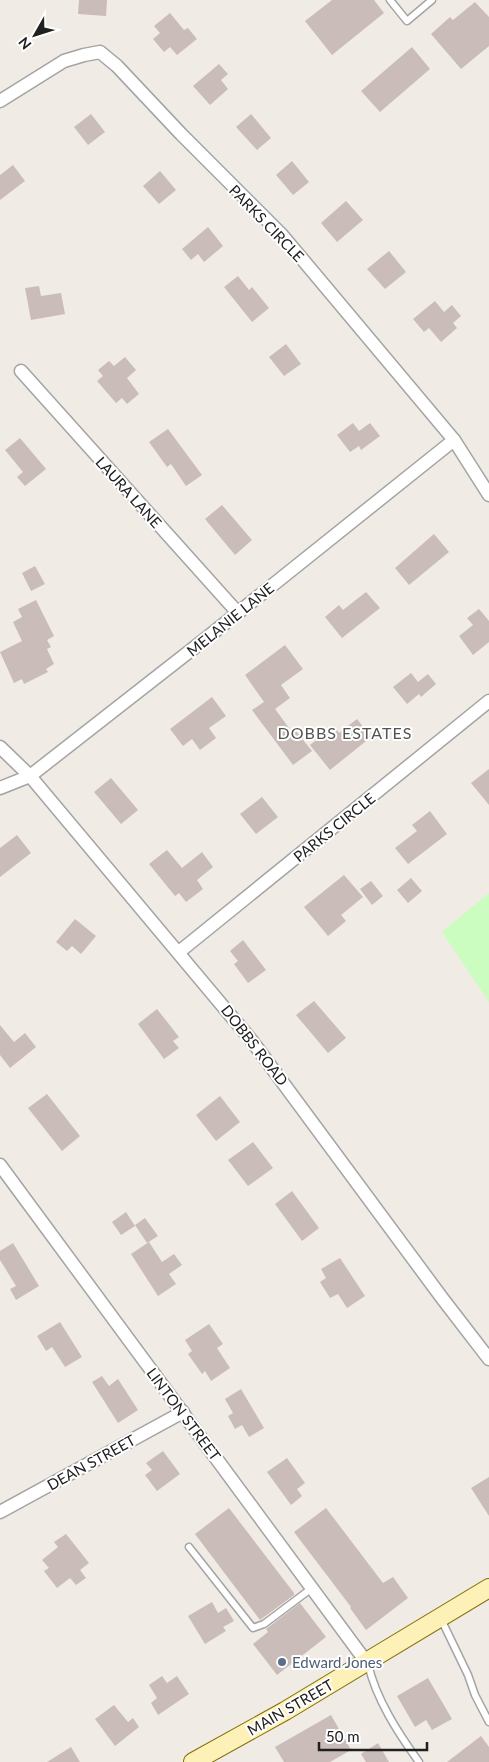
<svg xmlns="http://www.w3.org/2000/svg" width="489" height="1762" font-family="Lato,sans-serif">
<rect width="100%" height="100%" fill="#f1ebe6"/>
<polygon fill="#cbfdc1" points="489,893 489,1002 442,932"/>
<g fill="#cabcb9">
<polygon points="79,0 107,0 106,16 78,14"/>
<polygon points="332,0 374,0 384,13 332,55 305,21"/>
<polygon points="475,2 489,17 489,46 461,69 431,34 450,17 453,20"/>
<polygon points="170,13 184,30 188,28 197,39 177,55 170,47 164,52 153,39 160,33 154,26"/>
<polygon points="412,47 430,69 380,112 361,91"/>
<polygon points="219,64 228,74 221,80 228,89 210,105 193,86"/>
<polygon points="91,114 105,132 88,145 74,127"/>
<polygon points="251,114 271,138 257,150 236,127"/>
<polygon points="292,161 309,182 293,195 276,175"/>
<polygon points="13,165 25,181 0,200 0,175"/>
<polygon points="160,171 176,190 159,204 143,186"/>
<polygon points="346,201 363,220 337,242 321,223"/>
<polygon points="208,227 223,246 204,262 198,254 191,260 182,249"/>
<polygon points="389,251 406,272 385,289 367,269"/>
<polygon points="238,276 249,290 252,287 269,308 252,322 224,287"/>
<polygon points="39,286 41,296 61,293 65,314 31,320 25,288"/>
<polygon points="435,301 444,312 452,305 461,316 453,323 457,328 441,342 429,328 424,332 413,319"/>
<polygon points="286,344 301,364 284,376 269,357"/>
<polygon points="125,357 136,370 127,378 139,394 127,404 122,398 116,403 97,381 103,376 98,370 109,361 114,366"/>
<polygon points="353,423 359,431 370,423 380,436 361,450 359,446 350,452 337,435"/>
<polygon points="168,429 202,475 186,486 171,464 167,467 149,442"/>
<polygon points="20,438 46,469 25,486 17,477 23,472 5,450"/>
<polygon points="222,505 252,540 235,555 205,519"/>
<polygon points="434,534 449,552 409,585 395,568"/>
<polygon points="35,566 45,584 31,591 22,573"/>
<polygon points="366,592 380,608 342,638 325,617 339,605 343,610"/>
<polygon points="36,600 54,636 47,640 51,647 47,649 54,664 46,669 48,672 24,684 22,679 14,683 0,652 22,641 13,622 22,617 18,609"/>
<polygon points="479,609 489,621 489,642 473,655 459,636 473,625 467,618"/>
<polygon points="285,645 303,669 281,685 290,698 275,709 292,732 295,730 312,751 293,765 252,710 264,702 245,675"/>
<polygon points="411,673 418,682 428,674 436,684 421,697 419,694 407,704 393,687"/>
<polygon points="212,697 226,716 209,728 216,738 200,750 192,739 183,746 170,729"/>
<polygon points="357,719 371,737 330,770 310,745 334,726 339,733"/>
<polygon points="489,769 489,805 471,783"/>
<polygon points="111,778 138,810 121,824 94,792"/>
<polygon points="262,797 278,817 256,834 240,814"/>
<polygon points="430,811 447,834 408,864 395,848 417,831 412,825"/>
<polygon points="17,835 31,853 0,877 0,848"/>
<polygon points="167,850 182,868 202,852 213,867 197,880 203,889 186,902 179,893 175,896 149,864"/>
<polygon points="344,875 363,897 341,915 346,921 328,936 304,907"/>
<polygon points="411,878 422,891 408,903 397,890"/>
<polygon points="371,881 383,896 372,905 360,889"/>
<polygon points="75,919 96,936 81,954 72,946 67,951 56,942"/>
<polygon points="243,940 266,970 248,983 234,964 238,961 230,951"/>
<polygon points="314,1001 346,1038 328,1053 296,1015"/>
<polygon points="157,1009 179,1037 173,1041 179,1048 164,1059 138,1024"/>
<polygon points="0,1025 14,1042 25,1033 36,1047 10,1068 0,1055"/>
<polygon points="47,1094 80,1136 62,1151 28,1108"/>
<polygon points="220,1096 240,1122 216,1141 196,1115"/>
<polygon points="253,1142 273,1168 248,1186 228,1160"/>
<polygon points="292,1191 319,1228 302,1241 275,1204"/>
<polygon points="126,1212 135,1226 121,1235 112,1222"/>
<polygon points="145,1218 158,1236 147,1243 135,1225"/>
<polygon points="149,1242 162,1262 174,1254 182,1265 169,1274 176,1284 158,1296 131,1254"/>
<polygon points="13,1243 39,1286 16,1300 10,1289 16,1286 0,1260 0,1251"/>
<polygon points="340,1258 365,1296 347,1308 338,1294 330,1298 320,1282 326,1278 321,1269"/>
<polygon points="60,1322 82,1357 65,1367 52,1347 46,1351 37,1336"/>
<polygon points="209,1324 223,1344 217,1348 230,1368 211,1381 205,1371 202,1374 188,1354 192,1351 185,1340"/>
<polygon points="102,1376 109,1386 118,1379 138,1410 118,1423 92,1382"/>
<polygon points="241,1389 264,1428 249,1437 242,1425 235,1429 228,1416 233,1413 225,1399"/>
<polygon points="163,1451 180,1474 157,1491 145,1475 152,1470 146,1463"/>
<polygon points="287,1458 305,1483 297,1489 302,1496 291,1505 267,1472"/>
<polygon points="489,1477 489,1516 471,1488"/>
<polygon points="229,1508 294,1593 294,1595 260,1620 195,1534"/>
<polygon points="326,1508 383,1583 393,1577 408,1598 366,1630 350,1608 351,1607 294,1532"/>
<polygon points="66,1534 89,1563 80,1570 86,1578 76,1585 70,1578 57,1588 44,1571 49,1568 42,1560 58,1547 54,1542"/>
<polygon points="212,1602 218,1613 226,1608 234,1621 223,1627 226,1631 205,1644 188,1616"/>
<polygon points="300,1603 326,1637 277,1675 253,1644 268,1632 266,1629"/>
<polygon points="162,1676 167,1683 177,1676 189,1694 158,1715 151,1703 157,1698 149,1685"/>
<polygon points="428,1678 452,1719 432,1730 426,1720 415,1727 397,1696"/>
<polygon points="114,1705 128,1722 133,1718 139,1727 115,1746 95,1719"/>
<polygon points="331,1715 351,1750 330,1762 284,1762 275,1747"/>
<polygon points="481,1736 489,1747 489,1762 447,1762"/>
<polygon points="378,1743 389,1762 366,1762 361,1754"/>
<polygon points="71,1747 80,1762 47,1762"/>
</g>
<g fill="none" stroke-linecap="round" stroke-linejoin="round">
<defs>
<g id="service">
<polyline points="390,0 407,21 432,0"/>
<polyline points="189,1547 253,1628 264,1624 312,1588"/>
<polyline points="441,1619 468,1675 475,1695 489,1722"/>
<path d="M368 1664C376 1699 398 1733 419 1762"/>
</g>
<g id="minor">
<polyline points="0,101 64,61 84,55 100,52 117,66 181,134 282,235 454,440 489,495"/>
<polyline points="21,371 238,613"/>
<polyline points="0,747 30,776 252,1041 442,1298 489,1359"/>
<polyline points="0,788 30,776 204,640 454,440"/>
<polyline points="179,952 489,701"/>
<polyline points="0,1165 367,1663"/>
<polyline points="0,1512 183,1412"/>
</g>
<polyline id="secondary" points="193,1762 285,1711 489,1588"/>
</defs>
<use href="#service" stroke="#a4a4a4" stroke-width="9"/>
<use href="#minor" stroke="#a4a4a4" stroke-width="15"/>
<use href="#secondary" stroke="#7f6e00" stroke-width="20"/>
<use href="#service" stroke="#fff" stroke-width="6"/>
<use href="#minor" stroke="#fff" stroke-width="12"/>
<use href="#secondary" stroke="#fef1b8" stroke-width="18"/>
</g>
<circle fill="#5c6f8a" stroke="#fff" stroke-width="2" cx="282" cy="1662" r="5"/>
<g text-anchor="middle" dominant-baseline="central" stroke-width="4" stroke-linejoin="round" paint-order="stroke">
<g font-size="15" fill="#202020" stroke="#fff">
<text transform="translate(267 223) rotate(46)">PARKS CIRCLE</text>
<text transform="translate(129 492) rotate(48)">LAURA LANE</text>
<text transform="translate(230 619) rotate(-39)">MELANIE LANE</text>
<text transform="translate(334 827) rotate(-39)">PARKS CIRCLE</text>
<text transform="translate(255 1045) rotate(52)">DOBBS ROAD</text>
<text transform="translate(184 1414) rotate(53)">LINTON STREET</text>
<text transform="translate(91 1462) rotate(-29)">DEAN STREET</text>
<text transform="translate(290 1707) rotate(-30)">MAIN STREET</text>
</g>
<g font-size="15" fill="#4e5e75" stroke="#fff" text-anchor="start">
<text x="292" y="1662">Edward Jones</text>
</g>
<g font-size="16" letter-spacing="1" fill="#535353" stroke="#fff">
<text x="345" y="732">DOBBS ESTATES</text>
</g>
</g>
<g transform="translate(35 35) rotate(231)" stroke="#ffffff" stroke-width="4" paint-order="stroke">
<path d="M0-4L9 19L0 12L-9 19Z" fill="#202020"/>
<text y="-8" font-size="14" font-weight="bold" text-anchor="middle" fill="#202020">N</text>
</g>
<path d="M319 1742v8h108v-8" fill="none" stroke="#202020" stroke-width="2.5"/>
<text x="326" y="1742" font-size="15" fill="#202020" stroke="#ffffff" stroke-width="4" paint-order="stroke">50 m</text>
</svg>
